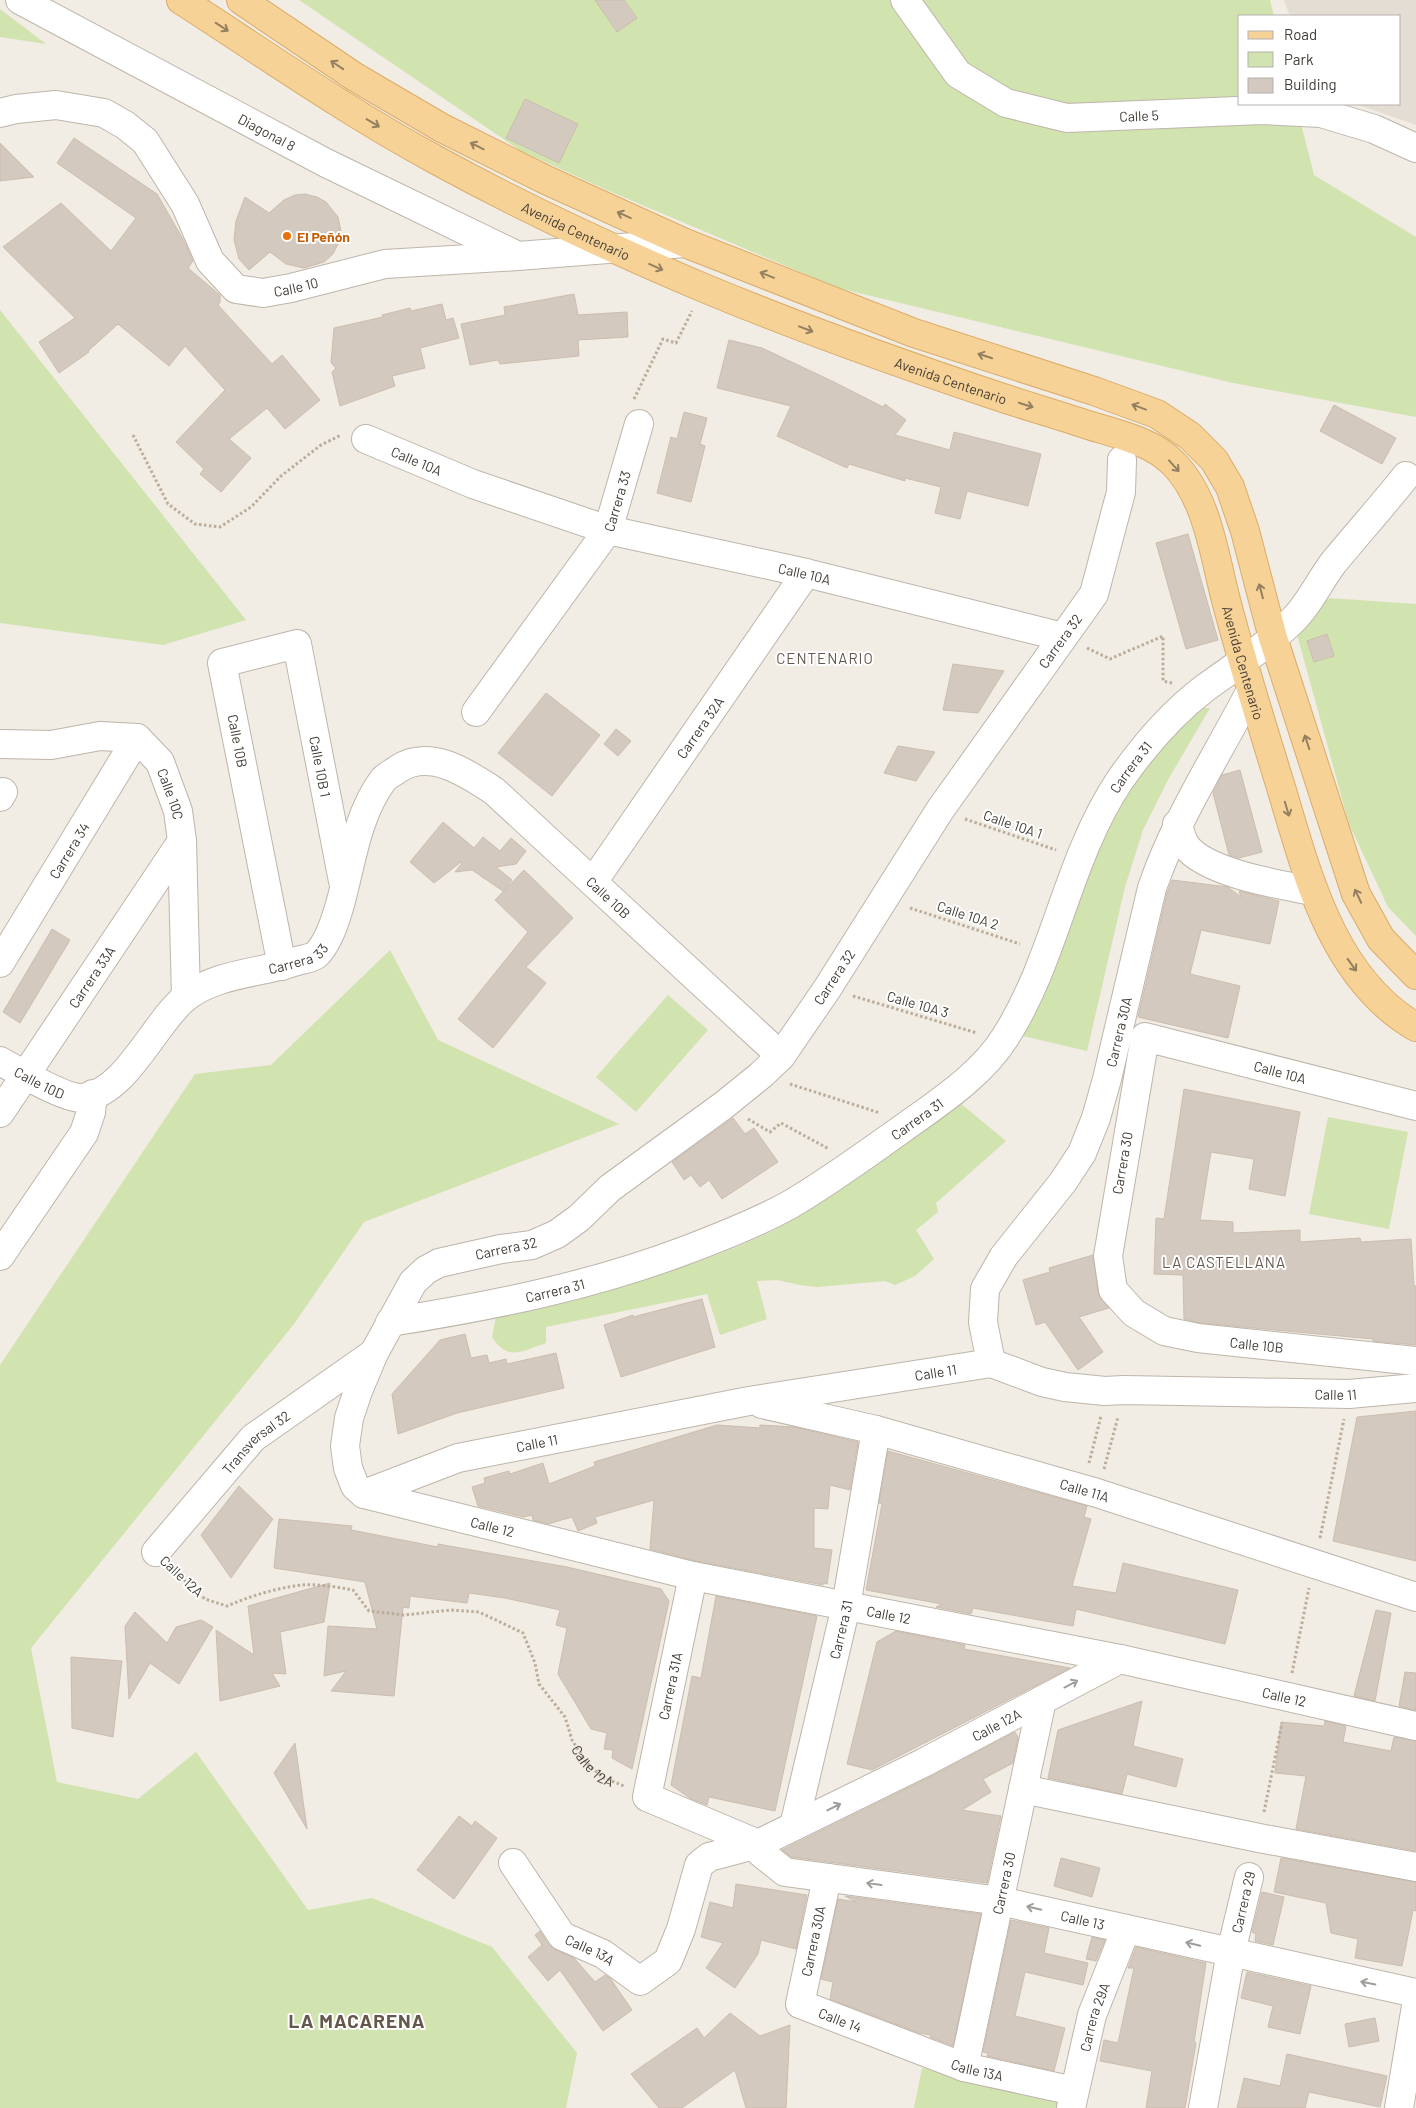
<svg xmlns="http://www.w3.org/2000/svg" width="1416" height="2108" font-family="Barlow,sans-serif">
<rect width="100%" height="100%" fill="#f1ece4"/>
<polygon fill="#e4ddd3" points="1284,0 1416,0 1416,125 1356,104 1400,104 1400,16 1290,16"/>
<g fill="#d1e3af">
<polygon points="299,0 1270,0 1274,16 1240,16 1240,104 1296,104 1314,175 1416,237 1416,417 1233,383 838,288 609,191 521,151"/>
<polygon points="0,9 46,44 0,37"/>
<polygon points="0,310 246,620 163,645 0,623"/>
<polygon points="1329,598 1416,604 1416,936 1388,907 1349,824 1295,627"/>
<polygon points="1202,708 1210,708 1169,778 1143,830 1125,887 1087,1051 1023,1036 1054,967 1106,825 1132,779 1162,746"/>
<polygon points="390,950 438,1040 619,1124 364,1222 294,1324 31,1648 57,1782 138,1799 196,1752 308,1910 372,1898 492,1947 577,2053 566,2108 0,2108 0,1365 195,1074 271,1065"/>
<polygon points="668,995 708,1030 636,1112 596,1077"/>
<path d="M960 1103 1006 1141 936 1203 938 1212 916 1230 934 1259 915 1276 895 1285 885 1281 817 1287 800 1285 777 1280 757 1281 767 1319 720 1335 707 1294 546 1327V1343C522 1351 508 1362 492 1337L496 1317C588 1295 680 1274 766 1234 782 1227 797 1216 812 1207 864 1176 912 1140 960 1103Z"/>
<polygon points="1328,1117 1408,1132 1389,1229 1309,1214"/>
<polygon points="922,2068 1062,2096 1057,2108 914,2108"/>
</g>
<g fill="#d4c9be" stroke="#ccbdae">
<polygon points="595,0 624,0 637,18 617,32"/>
<polygon points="525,99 578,124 559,163 506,138"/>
<polygon points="74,138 157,194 184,241 193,261 188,268 220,295 220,302 218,305 272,364 282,355 320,400 285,429 267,408 229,439 251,458 221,492 200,474 204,469 176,442 225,390 185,346 169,366 118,324 88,351 89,352 59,373 39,342 75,318 3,247 61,203 111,251 136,218 57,163"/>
<polygon points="0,143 34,177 0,181"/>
<polygon points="305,194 317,197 326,202 338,217 341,231 338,244 333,254 324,262 304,268 286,264 270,252 249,270 239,259 234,240 236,221 245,197 269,213 284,200 295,195"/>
<polygon points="574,294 578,315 627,312 628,337 578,340 579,356 500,364 498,360 470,365 461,324 505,315 504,307"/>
<polygon points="442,304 446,320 453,318 459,338 420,348 425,368 392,376 395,386 340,406 332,372 336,368 331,363 334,328 383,317 382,315 410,308 411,311"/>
<polygon points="729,340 762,348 834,382 883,407 885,404 906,420 895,435 950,450 954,432 1041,454 1028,506 967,491 960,519 935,513 941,487 905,478 905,481 849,464 847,468 777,436 791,406 717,388"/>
<polygon points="1334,405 1396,438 1382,464 1320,431"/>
<polygon points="684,412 707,418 700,444 705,446 691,502 657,493 671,437 677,439"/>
<polygon points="1188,534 1218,640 1186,649 1156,543"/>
<polygon points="1327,634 1334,656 1314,662 1307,641"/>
<polygon points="953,664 1004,671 978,713 943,710"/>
<polygon points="546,693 600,735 552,796 498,753"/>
<polygon points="616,729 631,741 618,756 604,744"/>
<polygon points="898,746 935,752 916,781 884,773"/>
<polygon points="1240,770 1262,852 1239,858 1229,855 1213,793 1222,775"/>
<polygon points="443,822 474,848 483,837 500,851 511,838 526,851 516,864 496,867 512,880 503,891 472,870 455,872 462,863 461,862 434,883 410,862"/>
<polygon points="524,870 573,918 526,967 546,983 493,1048 458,1019 528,932 495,900"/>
<polygon points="1172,880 1228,887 1241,897 1239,891 1279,901 1270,944 1201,930 1190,974 1240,986 1228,1038 1138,1017 1167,893"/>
<polygon points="52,929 70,940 20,1023 3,1012"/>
<polygon points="1184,1089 1300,1112 1285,1196 1249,1189 1254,1159 1211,1152 1200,1220 1233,1222 1233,1233 1300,1230 1300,1242 1360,1238 1361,1242 1411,1239 1414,1286 1416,1286 1416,1345 1373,1341 1373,1339 1200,1323 1184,1319 1183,1275 1154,1274 1156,1218 1164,1219"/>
<polygon points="733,1118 745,1134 754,1128 778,1162 722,1199 709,1180 700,1187 691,1175 684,1180 672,1162"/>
<polygon points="1093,1255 1098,1292 1109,1308 1079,1317 1103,1352 1078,1370 1045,1322 1036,1325 1023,1280 1050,1272 1049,1268"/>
<polygon points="702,1299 715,1347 621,1377 604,1325 633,1315 633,1317"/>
<polygon points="465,1334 471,1358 487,1355 489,1363 506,1359 507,1364 556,1353 564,1388 457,1413 398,1434 392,1394 440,1340"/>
<polygon points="1416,1411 1416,1561 1333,1541 1357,1417"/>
<polygon points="717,1425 760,1428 760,1425 794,1427 858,1442 850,1490 830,1485 828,1509 814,1508 814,1548 832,1550 827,1584 823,1583 823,1585 696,1561 650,1549 654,1500 595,1517 597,1523 578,1531 572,1517 548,1524 533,1520 532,1515 523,1517 478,1506 472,1487 485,1483 484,1478 509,1471 510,1474 543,1463 549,1484 595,1466 594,1462"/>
<polygon points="888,1451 1087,1506 1084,1517 1091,1519 1072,1586 1116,1593 1123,1563 1238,1590 1225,1644 1076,1609 1073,1626 973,1608 971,1614 936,1607 942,1604 866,1590 882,1504 879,1503"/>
<polygon points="239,1486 273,1519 231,1578 201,1535"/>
<polygon points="279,1519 352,1526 351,1530 438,1547 438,1544 567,1567 661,1589 669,1601 632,1769 612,1758 613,1750 604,1749 607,1733 591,1729 558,1674 567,1628 556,1625 560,1610 505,1598 469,1593 467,1603 410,1596 409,1608 403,1607 394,1696 331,1691 346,1671 324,1676 328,1626 377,1629 365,1582 274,1568"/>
<polygon points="330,1583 324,1622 280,1632 286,1674 272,1673 280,1686 220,1701 216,1630 254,1655 248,1606"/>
<polygon points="716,1596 817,1616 775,1811 709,1797 707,1805 691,1799 671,1785 692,1676 701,1678"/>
<polygon points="1376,1610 1391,1613 1375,1701 1354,1696"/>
<polygon points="135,1612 167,1643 176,1627 201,1620 213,1627 179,1684 150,1663 129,1699 125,1626"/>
<polygon points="896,1631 965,1645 964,1649 1070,1668 872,1770 847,1764 877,1642"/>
<polygon points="71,1657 122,1661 113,1737 72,1728"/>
<polygon points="1405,1672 1416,1673 1416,1710 1399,1706"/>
<polygon points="1142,1701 1133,1746 1183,1759 1176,1787 1127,1774 1122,1794 1048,1778 1058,1730"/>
<polygon points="1325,1721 1346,1726 1343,1742 1391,1751 1394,1737 1416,1741 1416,1851 1296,1829 1306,1776 1275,1773 1281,1722 1324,1726"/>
<polygon points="1015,1732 1018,1737 1013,1763 983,1779 991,1792 962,1810 1001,1816 987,1883 791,1857 782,1850 930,1777"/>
<polygon points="295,1743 307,1829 274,1773"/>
<polygon points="459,1816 472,1826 475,1821 497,1838 454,1899 417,1870"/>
<polygon points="1061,1858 1100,1868 1092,1897 1054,1886"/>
<polygon points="1281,1858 1416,1882 1416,1911 1413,1910 1402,1966 1355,1958 1358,1939 1331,1933 1326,1903 1274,1892"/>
<polygon points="736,1884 807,1895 796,1949 761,1940 758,1954 735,1988 706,1968 723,1943 701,1937 710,1902 733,1908"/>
<polygon points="1262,1892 1284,1897 1273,1945 1255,1941 1256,1934 1252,1932"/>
<polygon points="845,1896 981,1914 953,2046 930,2037 931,2035 919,2033 830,1999 833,1982 821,1979 838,1899 856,1902"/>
<polygon points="1011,1920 1049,1928 1044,1953 1088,1963 1083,1985 1025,1972 1015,2016 1065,2028 1054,2071 987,2056 988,2053 983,2052"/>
<polygon points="540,1931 549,1945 556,1950 574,1958 595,1982 605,1975 610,1978 632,2010 603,2031 560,1970 548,1981 528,1957 542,1945 535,1935"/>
<polygon points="1092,1937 1105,1940 1096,1961 1086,1959"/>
<polygon points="1136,1947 1206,1963 1194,2042 1196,2043 1185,2108 1146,2108 1152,2071 1100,2061 1104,2040 1118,2043 1134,1968 1128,1968"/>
<polygon points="1247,1972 1311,1986 1300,2034 1268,2027 1273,2006 1241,1998"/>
<polygon points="730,2013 760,2036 790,2025 786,2108 746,2108 735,2070 682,2108 659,2108 631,2074 697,2028 704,2038"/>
<polygon points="1375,2018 1379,2041 1349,2047 1345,2024"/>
<polygon points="1287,2054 1387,2076 1380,2107 1309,2092 1305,2108 1237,2108 1244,2078 1280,2086"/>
</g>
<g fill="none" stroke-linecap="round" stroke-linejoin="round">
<defs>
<g id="minor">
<path id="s2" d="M20 0 326 163 516 255"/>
<path id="s3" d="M905 0 958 74 1006 103 1067 118 1262 110 1321 113 1374 129 1416 148"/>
<path id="s4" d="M0 113 16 109 56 105 104 113 125 125 145 141 185 204 210 261 236 289 263 293 291 288 385 264 518 256 685 243"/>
<path id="s5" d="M366 439 473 484 608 530 806 573 1063 637"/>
<path id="s6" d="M1122 460 1121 492 1094 594 940 810 827 989 781 1056 761 1075 724 1105 610 1188 579 1218 557 1234 532 1245 501 1249 439 1263 426 1270 413 1282 374 1353 358 1391 349 1418 345 1446 348 1468 355 1486 364 1494 693 1576 1120 1659 1416 1726"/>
<path id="s7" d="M476 712 608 530 639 424"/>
<path id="s8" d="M0 744 51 745 100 736 137 738 160 762 178 811 182 841 186 997"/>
<polyline points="0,797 3,792"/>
<path d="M1177 824C1180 831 1182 840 1186 846 1206 873 1281 885 1313 891"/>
<path id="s9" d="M593 882 806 573"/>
<path id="s10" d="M0 963 137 738"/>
<path id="s11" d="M282 966 222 663 297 644 343 881"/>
<path id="s12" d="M0 1061C16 1070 65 1099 82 1098 126 1094 155 1021 186 997 217 973 262 973 297 961 304 959 314 958 318 953 329 940 334 924 339 908 351 867 356 816 383 780 386 776 393 773 398 769 430 748 467 773 494 791L781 1056"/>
<path id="s13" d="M1416 1106 1145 1037 1108 1256 1113 1290 1134 1313 1164 1331 1198 1338 1416 1361"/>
<path id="s14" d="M0 1113 182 841"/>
<polyline points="0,1256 84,1133 91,1112 93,1094"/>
<path id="s15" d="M390 1322C492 1306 592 1286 689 1249 723 1236 759 1222 791 1204 830 1181 865 1155 902 1129 938 1103 982 1075 1006 1036 1056 957 1067 859 1120 780 1143 747 1172 713 1205 688 1235 666 1267 646 1294 619 1310 603 1320 580 1334 562 1358 533 1383 505 1406 476"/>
<path id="s16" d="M991 1363 983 1322 985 1289 1004 1256 1063 1182 1082 1153 1096 1118 1107 1079 1152 888C1176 818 1217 756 1251 690"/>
<path id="s17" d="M762 1404 876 1430 1097 1493 1416 1597"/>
<path id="s18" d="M364 1494 458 1458 749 1401 991 1363 1042 1382 1065 1387 1105 1391 1124 1390 1349 1394 1416 1388"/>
<path id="s19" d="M156 1552 253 1438 374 1353"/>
<polyline points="693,1576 647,1797 758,1844"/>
<polyline points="1023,1789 1259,1838 1416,1867"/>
<path id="s20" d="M794 1826 846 1606 876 1430"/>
<path id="s21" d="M758 1844 760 1852 785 1872 1000 1901 1416 1993"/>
<path id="s22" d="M513 1863 562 1936 603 1954 640 1981 668 1961 681 1929 699 1865 709 1857 758 1844 923 1763 1120 1659"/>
<path id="s23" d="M827 1878 800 2004 964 2067 1074 2091"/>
<path id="s24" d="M964 2067 1042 1700"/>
<path id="s25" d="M1071 2108 1092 2015 1126 1929"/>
<polyline points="1203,2108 1231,1952 1249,1877"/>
<polyline points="1399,2108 1416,2006"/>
</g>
<g id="major">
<path id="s26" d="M181 0C266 55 349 113 438 161 524 208 614 250 704 288 800 328 898 363 997 396 1027 406 1058 415 1088 425 1117 434 1152 441 1174 464 1208 499 1214 555 1226 600 1242 662 1261 723 1280 784 1306 870 1331 978 1416 1027"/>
<polyline points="241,0 355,77 442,128 546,180 685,243 914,333 1094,391 1157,414 1190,436 1214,460 1230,487 1245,531 1273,638 1356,894 1381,939 1416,975"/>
</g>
</defs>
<use href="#minor" stroke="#beb5ab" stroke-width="30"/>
<use href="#major" stroke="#daac69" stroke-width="30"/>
<g stroke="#bcad9a" stroke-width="3" stroke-dasharray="2.5 2.5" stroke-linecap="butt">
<polyline points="634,399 663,339 676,343 692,311"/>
<polyline points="133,435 168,504 195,524 220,527 251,507 281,476 321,445 341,435"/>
<polyline points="1087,648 1110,659 1163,636 1163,681 1172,683"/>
<polyline points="965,819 1056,850"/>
<polyline points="910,908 1020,944"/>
<polyline points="853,996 977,1033"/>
<polyline points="790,1084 880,1113"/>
<polyline points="748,1119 770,1132 781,1123 829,1149"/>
<polyline points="1089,1463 1101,1416"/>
<polyline points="1104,1469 1118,1417"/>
<polyline points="1320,1538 1344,1419"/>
<path id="s1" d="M173 1570 205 1599 227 1606C251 1596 276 1588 302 1585 319 1584 337 1587 353 1590L369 1611 404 1615 451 1610 479 1612 523 1633 535 1663 539 1684 565 1717 572 1740 586 1762 602 1777 624 1786"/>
<polyline points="1292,1673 1309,1588"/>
<polyline points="1264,1812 1282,1723"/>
</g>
<use href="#minor" stroke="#fff" stroke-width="28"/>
<use href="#major" stroke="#f7d297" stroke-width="28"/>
</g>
<defs><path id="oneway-shaft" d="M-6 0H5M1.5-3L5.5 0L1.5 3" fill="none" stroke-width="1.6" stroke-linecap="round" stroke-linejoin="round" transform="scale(1.25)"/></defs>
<g stroke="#938061">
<use href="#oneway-shaft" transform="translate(222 27) rotate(33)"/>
<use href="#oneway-shaft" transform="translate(337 65) rotate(-146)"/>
<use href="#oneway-shaft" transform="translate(373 123) rotate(31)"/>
<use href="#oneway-shaft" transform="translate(477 146) rotate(-153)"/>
<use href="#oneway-shaft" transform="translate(624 215) rotate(-156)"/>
<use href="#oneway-shaft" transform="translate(656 267) rotate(24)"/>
<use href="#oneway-shaft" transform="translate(767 275) rotate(-158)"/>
<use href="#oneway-shaft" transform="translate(806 329) rotate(21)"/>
<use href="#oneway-shaft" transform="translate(985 356) rotate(-162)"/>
<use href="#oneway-shaft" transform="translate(1026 405) rotate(18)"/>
<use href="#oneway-shaft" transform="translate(1139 407) rotate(-160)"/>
<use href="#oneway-shaft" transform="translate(1174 466) rotate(48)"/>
<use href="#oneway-shaft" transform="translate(1261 591) rotate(-105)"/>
<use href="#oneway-shaft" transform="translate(1307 742) rotate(-108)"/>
<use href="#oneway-shaft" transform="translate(1287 809) rotate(73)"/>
<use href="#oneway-shaft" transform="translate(1358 896) rotate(-115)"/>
<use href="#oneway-shaft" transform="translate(1352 965) rotate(54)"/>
</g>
<g stroke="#a09e9a">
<use href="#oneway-shaft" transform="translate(1071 1684) rotate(-28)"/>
<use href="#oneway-shaft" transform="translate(834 1807) rotate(-26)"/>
<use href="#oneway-shaft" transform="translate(874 1884) rotate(-172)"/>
<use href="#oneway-shaft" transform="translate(1034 1908) rotate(-167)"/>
<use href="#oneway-shaft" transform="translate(1193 1944) rotate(-167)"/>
<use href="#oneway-shaft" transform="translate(1368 1983) rotate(-168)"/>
</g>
<circle fill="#e8710a" stroke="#fff" stroke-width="2" cx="287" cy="236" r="5"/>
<g text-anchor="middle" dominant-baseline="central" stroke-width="4" stroke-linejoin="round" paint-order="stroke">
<g font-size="14" fill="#423c35" stroke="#fff">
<text stroke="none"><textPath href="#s3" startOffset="282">Calle 5</textPath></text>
<text stroke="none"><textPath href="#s2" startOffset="280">Diagonal 8</textPath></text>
<text stroke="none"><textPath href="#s26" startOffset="458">Avenida Centenario</textPath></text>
<text stroke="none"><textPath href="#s4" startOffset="391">Calle 10</textPath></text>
<text stroke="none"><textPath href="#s26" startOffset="862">Avenida Centenario</textPath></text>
<text stroke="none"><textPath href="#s5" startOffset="55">Calle 10A</textPath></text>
<text stroke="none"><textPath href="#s7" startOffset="255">Carrera 33</textPath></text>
<text stroke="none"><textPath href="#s5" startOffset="460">Calle 10A</textPath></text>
<text transform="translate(1060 641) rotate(-54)">Carrera 32</text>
<text stroke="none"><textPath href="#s26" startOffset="1314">Avenida Centenario</textPath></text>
<text stroke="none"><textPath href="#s9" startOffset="188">Carrera 32A</textPath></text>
<text transform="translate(238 741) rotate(79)">Calle 10B</text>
<text stroke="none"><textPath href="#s11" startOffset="511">Calle 10B 1</textPath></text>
<text stroke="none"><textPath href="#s15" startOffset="992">Carrera 31</textPath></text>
<text stroke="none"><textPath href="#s8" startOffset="205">Calle 10C</textPath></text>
<text transform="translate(1013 824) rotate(19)">Calle 10A 1</text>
<text stroke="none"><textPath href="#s10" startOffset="132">Carrera 34</textPath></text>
<text stroke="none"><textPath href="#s12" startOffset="845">Calle 10B</textPath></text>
<text transform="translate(968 915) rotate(18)">Calle 10A 2</text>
<text stroke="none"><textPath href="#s12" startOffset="358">Carrera 33</textPath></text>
<text stroke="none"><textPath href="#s14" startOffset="164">Carrera 33A</textPath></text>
<text transform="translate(834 977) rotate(-57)">Carrera 32</text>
<text transform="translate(918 1004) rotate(16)">Calle 10A 3</text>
<text stroke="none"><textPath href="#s16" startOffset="369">Carrera 30A</textPath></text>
<text transform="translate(1280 1072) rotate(15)">Calle 10A</text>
<text stroke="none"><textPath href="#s12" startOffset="45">Calle 10D</textPath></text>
<text stroke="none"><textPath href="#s15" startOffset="572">Carrera 31</textPath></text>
<text transform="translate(1122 1163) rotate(-80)">Carrera 30</text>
<text transform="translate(506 1248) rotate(-12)">Carrera 32</text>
<text stroke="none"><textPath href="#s15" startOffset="168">Carrera 31</textPath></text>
<text stroke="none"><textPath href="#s13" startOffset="696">Calle 10B</textPath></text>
<text stroke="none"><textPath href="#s18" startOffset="586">Calle 11</textPath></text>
<text stroke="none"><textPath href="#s18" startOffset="991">Calle 11</textPath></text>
<text stroke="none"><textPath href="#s19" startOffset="149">Transversal 32</textPath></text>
<text stroke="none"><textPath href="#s18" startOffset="181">Calle 11</textPath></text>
<text stroke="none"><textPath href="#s17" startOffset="334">Calle 11A</textPath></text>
<text stroke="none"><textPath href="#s6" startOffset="1502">Calle 12</textPath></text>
<text transform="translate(182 1576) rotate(43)">Calle 12A</text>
<text stroke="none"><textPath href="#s6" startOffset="1908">Calle 12</textPath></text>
<text stroke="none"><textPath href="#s20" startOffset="202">Carrera 31</textPath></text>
<text transform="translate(670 1686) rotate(-78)">Carrera 31A</text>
<text stroke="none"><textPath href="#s6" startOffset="2312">Calle 12</textPath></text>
<text stroke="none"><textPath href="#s22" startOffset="644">Calle 12A</textPath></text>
<text stroke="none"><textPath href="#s1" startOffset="535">Calle 12A</textPath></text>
<text stroke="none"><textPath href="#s24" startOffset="188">Carrera 30</textPath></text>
<text transform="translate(1243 1902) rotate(-77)">Carrera 29</text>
<text stroke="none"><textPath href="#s21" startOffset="342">Calle 13</textPath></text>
<text transform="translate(813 1941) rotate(-78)">Carrera 30A</text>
<text stroke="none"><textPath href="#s22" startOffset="119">Calle 13A</textPath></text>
<text stroke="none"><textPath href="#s25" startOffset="94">Carrera 29A</textPath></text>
<text stroke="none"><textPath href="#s23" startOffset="172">Calle 14</textPath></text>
<text stroke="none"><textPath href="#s23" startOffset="318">Calle 13A</textPath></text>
</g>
<g font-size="14" font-weight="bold" fill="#c56008" stroke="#fff" text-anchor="start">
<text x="297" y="236">El Peñón</text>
</g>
<g font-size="15" letter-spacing="1" fill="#64584d" stroke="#fff">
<text x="825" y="658">CENTENARIO</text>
<text x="1224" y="1262">LA CASTELLANA</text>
</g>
<g font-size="19" font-weight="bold" letter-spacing="1" fill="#64584d" stroke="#fff">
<text x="357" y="2020">LA MACARENA</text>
</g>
</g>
<rect x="1238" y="15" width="162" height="90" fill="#ffffff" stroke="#b3b1ae"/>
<rect x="1248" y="31" width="25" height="8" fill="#f7d297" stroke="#b3b1ae"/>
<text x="1284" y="40" font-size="15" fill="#423c35">Road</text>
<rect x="1248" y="52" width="25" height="15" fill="#d1e3af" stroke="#b3b1ae"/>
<text x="1284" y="65" font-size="15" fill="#423c35">Park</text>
<rect x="1248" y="78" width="25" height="15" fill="#d4c9be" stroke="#b3b1ae"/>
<text x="1284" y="90" font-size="15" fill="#423c35">Building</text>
</svg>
